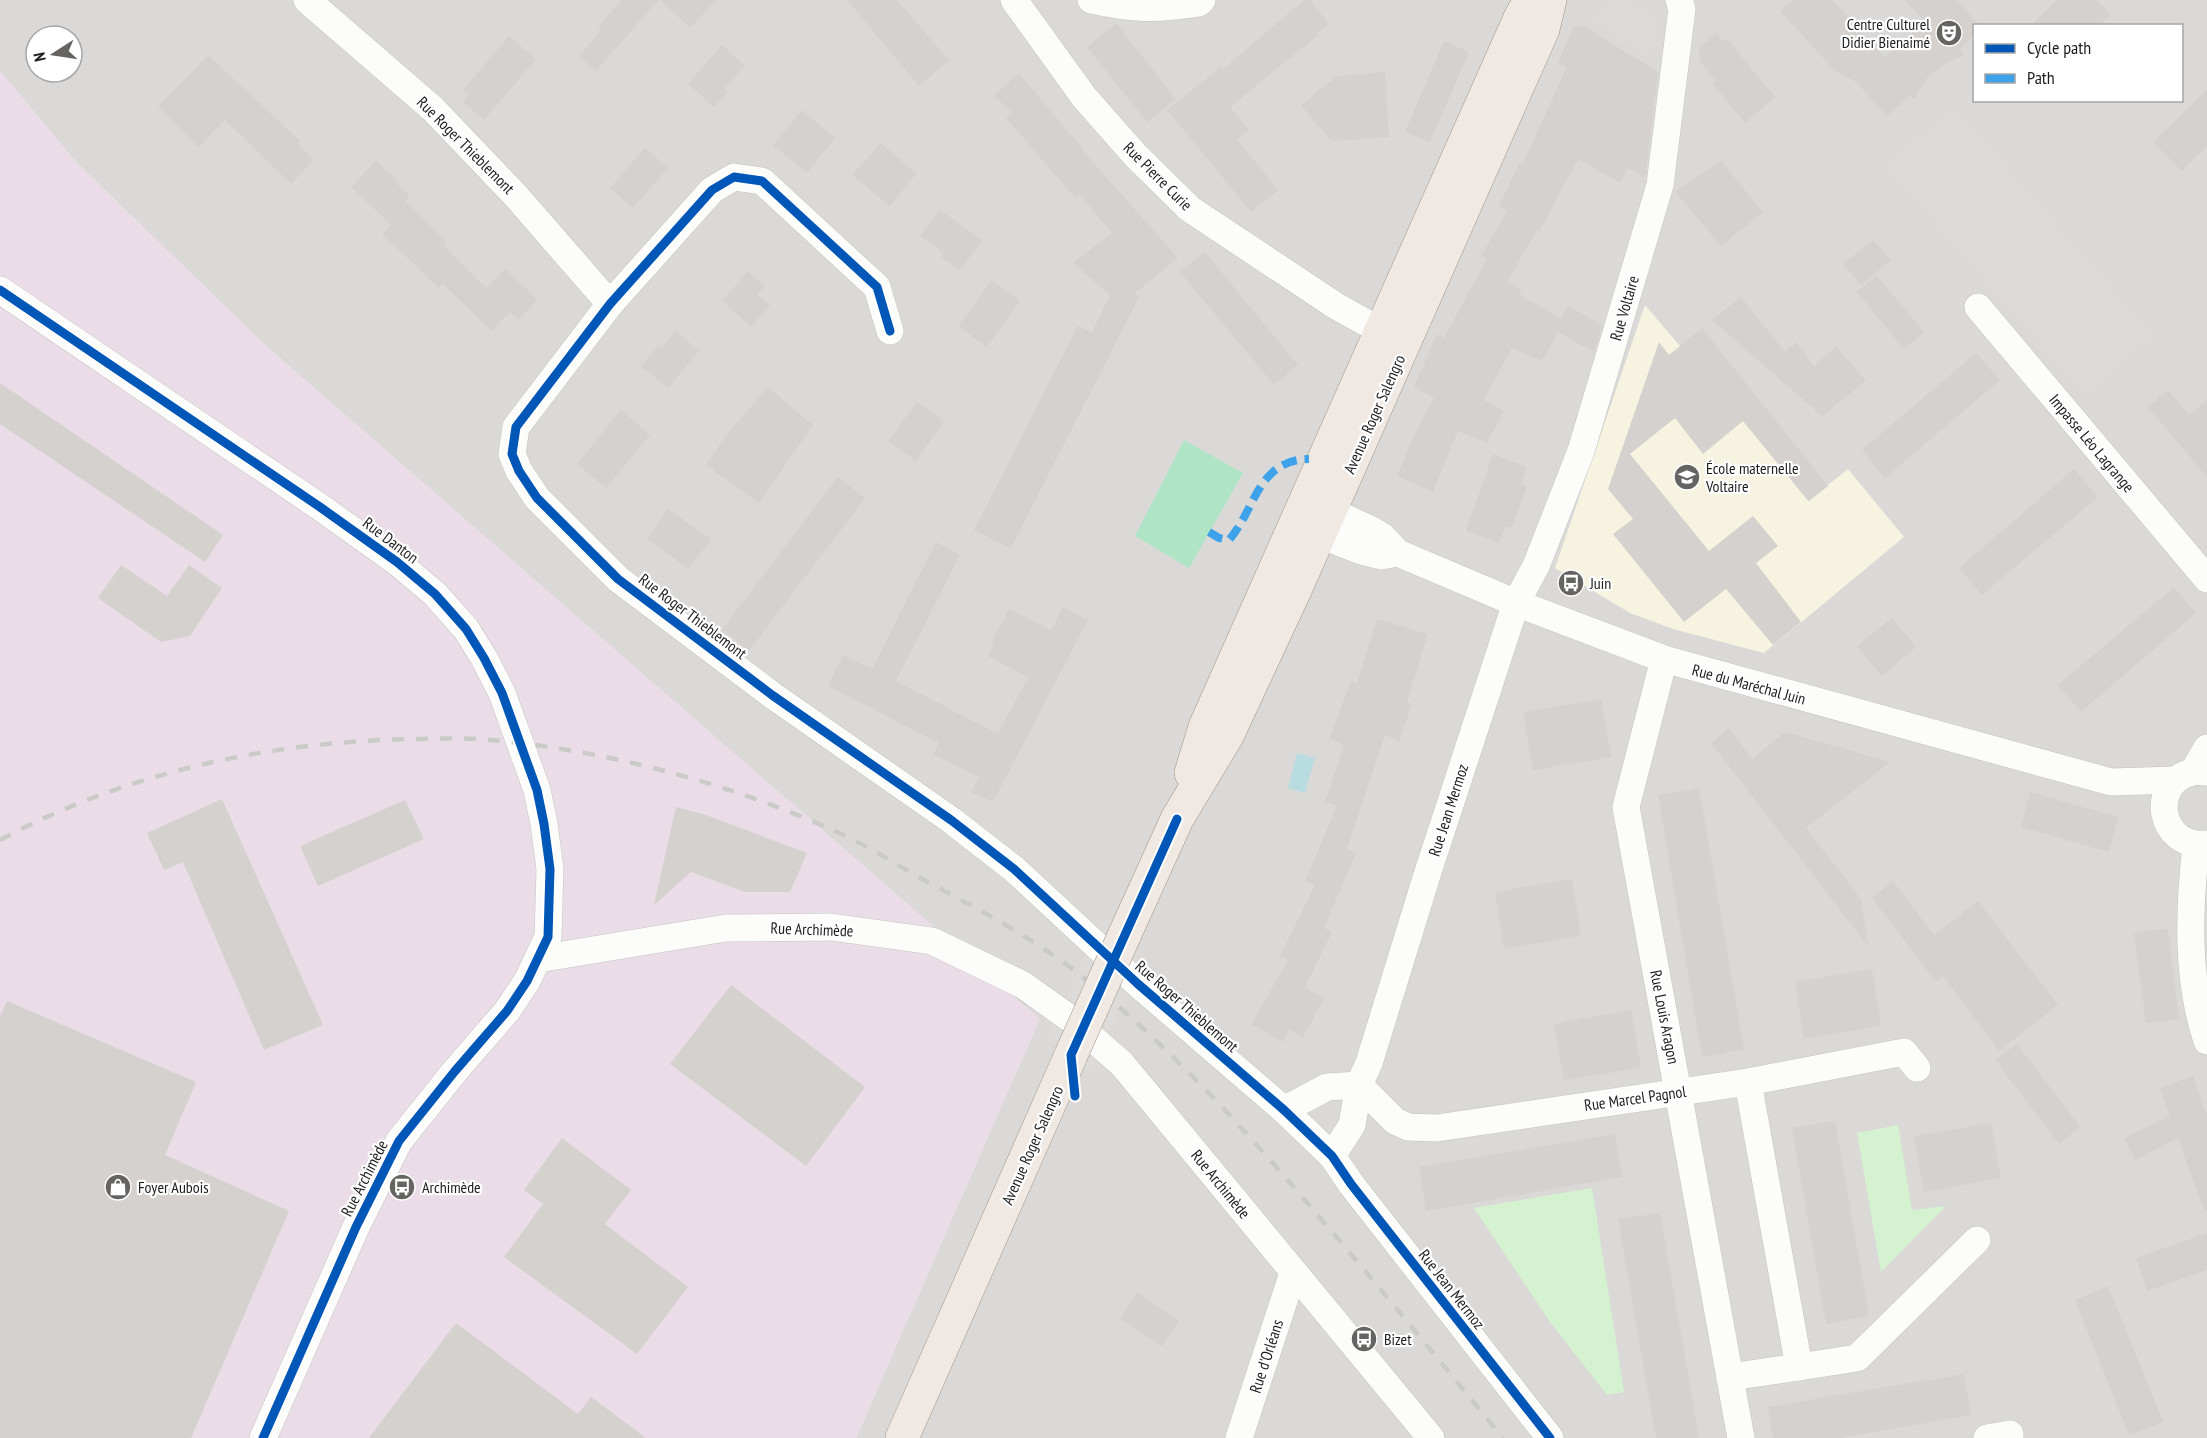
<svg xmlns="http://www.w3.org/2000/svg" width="2207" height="1438" font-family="'PT Sans Narrow',sans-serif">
<rect width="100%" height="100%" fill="#ece9e6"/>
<path fill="#dbd9d7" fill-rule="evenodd" d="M0 0H2207V1438H856L1039 1019 266 346 76 162 0 71ZM1974 26H2182V100H1974ZM36 36H72V72H36Z"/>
<polygon fill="#eadde7" points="0,71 76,162 266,346 1040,1019 856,1438 0,1438"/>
<polygon fill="#f6f3e0" points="1645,305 1726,400 1808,501 1848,469 1904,537 1764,653 1673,629 1630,613 1555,568"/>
<g fill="#d4f2d0">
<polygon points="1898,1125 1912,1210 1946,1206 1881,1272 1857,1133"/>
<polygon points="1592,1188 1624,1392 1607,1395 1550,1322 1474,1208"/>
</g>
<polygon fill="#b0e4c7" points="1184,440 1243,473 1189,568 1135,536"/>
<g fill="#dcdad9">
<polygon points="1608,0 1632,0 1661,17 1652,62 1589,21"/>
<polygon points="1955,103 2158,336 2084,400 1881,165"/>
</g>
<polygon fill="#b8dce0" points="1297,753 1315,758 1305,793 1288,788"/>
<polygon fill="#dcdbda" points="1103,916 1145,955 1092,1074 1049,1034"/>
<g fill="#d4d1ce">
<polygon points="622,0 658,0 596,71 579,56 602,29 598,26"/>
<polygon points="660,0 716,0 690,28"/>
<polygon points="847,0 897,0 949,60 919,86"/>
<polygon points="1304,0 1310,0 1329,24 1317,33 1318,35 1230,107 1249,130 1237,139 1278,190 1251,212 1167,110 1221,67 1223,69"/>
<polygon points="1794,0 1832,0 1885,57 1924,21 1905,0 1957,0 1980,26 1974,26 1974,35 1960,49 1964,55 1943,65 1926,79 1914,99 1910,95 1887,116 1856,82 1834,70 1780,11"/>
<polygon points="2057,0 2097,0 2111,14 2100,26 2031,26"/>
<polygon points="1116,23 1176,99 1147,122 1087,47"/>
<polygon points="1574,25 1580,28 1582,25 1658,72 1645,178 1628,168 1620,183 1578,159 1545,221 1539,232 1537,230 1507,282 1522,290 1519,295 1561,318 1568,306 1602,325 1594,352 1558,332 1542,361 1512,348 1484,400 1504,411 1487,443 1458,431 1433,492 1397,476 1414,435 1434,398 1414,387 1437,334 1444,338 1487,259 1481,256 1507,211 1499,206 1519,164 1523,163 1567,67 1558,63"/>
<polygon points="1716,33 1723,42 1727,39 1775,97 1745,123 1713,84 1716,81 1700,62 1699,48"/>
<polygon points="509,36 536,59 484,120 463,102 468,95 463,90"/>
<polygon points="1444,41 1469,52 1430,142 1405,132"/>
<polygon points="722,45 745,66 724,88 728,92 714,107 688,84"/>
<polygon points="208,55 300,141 298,144 314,160 291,184 225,120 199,147 158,106"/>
<polygon points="1385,72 1389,137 1331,141 1301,105 1337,76"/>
<polygon points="1019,73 1083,149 1082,150 1178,258 1135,293 1139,297 1011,548 974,530 1078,326 1092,332 1110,295 1073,263 1112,233 1080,195 1076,199 1006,118 1012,111 993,96"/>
<polygon points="2207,90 2207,146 2182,171 2153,142"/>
<polygon points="802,110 835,138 807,173 773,145"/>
<polygon points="881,143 916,174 890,206 852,175"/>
<polygon points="645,148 668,168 633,208 610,188"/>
<polygon points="376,161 396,179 395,182 410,196 405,201 446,242 443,245 486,288 505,269 538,300 518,320 510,312 491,331 443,284 439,288 382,234 391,225 351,187"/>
<polygon points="1721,161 1763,212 1721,246 1675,191"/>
<polygon points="940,210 982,240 960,270 941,257 944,253 920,236"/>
<polygon points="1873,240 1891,260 1861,285 1843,264"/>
<polygon points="1205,252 1298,365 1274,385 1180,272"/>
<polygon points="748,271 765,286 757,294 770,305 751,327 722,301"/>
<polygon points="1876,275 1924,332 1904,349 1857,292"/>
<polygon points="992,280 1020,301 987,347 958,326"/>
<polygon points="1741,297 1785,352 1796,342 1814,366 1836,346 1866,381 1822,416 1712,320"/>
<polygon points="1702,328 1828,486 1809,501 1743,421 1703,454 1675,418 1630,454 1709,551 1753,516 1778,546 1756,563 1801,622 1773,645 1726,589 1684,622 1613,534 1633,519 1608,489 1659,342 1669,355"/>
<polygon points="676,331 699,351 668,388 641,366 658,346 661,349"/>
<polygon points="1976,353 2000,380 1885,478 1862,450"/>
<polygon points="0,383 223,535 205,562 0,424"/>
<polygon points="768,387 813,425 759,503 706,465 727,434"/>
<polygon points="2168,390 2189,415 2207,400 2207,477 2148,407"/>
<polygon points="917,402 944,421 916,461 888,441"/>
<polygon points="621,410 650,435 606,488 577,464"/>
<polygon points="1493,454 1527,467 1521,484 1527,486 1512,528 1506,526 1499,543 1466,531"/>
<polygon points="2074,469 2098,497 1982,595 1959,568"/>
<polygon points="838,477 865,498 749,651 722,629"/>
<polygon points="668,509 711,539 689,569 647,539"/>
<polygon points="936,542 960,555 896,681 998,734 1028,677 988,656 994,643 992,642 1009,609 1051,630 1063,607 1088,620 993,802 971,792 979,777 933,754 939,743 828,686 843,655 872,669"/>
<polygon points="121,565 167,596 189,565 222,588 190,636 161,642 98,598"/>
<polygon points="2174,587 2196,613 2081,712 2058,685"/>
<polygon points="1892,618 1916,647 1882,676 1857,646"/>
<polygon points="1377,619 1428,634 1407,702 1412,704 1399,741 1385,735 1347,849 1356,853 1324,928 1332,932 1305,987 1324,999 1303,1037 1289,1029 1283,1042 1251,1024 1288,960 1280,956 1315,885 1305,881 1337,806 1325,802 1344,745 1329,739 1351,681 1357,683"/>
<polygon points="1601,699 1611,757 1533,770 1523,712"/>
<polygon points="1729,728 1752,759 1785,732 1890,762 1806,828 1861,899 1868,946 1711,743"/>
<polygon points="1699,788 1744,1049 1702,1057 1658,795"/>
<polygon points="2030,792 2118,817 2109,852 2021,827"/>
<polygon points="222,799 323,1025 264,1050 183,862 164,870 147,833"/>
<polygon points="405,800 424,839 318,886 300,846"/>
<polygon points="676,807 706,815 807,853 790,892 745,892 691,872 654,905"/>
<polygon points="1572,879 1581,936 1504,949 1495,892"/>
<polygon points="1893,881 1934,935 1978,901 2058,1005 1999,1051 1943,976 1936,982 1872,898"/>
<polygon points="2168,928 2179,1019 2146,1023 2134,933"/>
<polygon points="1872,969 1881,1026 1804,1039 1795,982"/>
<polygon points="731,985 865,1087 806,1166 670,1064"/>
<polygon points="7,1001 196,1082 165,1155 289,1211 191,1438 0,1438 0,1016"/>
<polygon points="1631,1010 1641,1068 1564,1080 1554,1024"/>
<polygon points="2017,1044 2080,1127 2059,1144 1995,1060"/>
<polygon points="2193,1076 2207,1116 2207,1210 2204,1210 2178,1138 2135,1160 2124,1138 2170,1116 2160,1088"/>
<polygon points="1835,1121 1869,1316 1826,1324 1792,1128"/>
<polygon points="1991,1123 2001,1178 1924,1192 1914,1136"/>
<polygon points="1615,1134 1622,1177 1426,1211 1419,1167"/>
<polygon points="562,1138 631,1190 605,1224 688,1287 637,1354 504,1257 543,1204 524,1190"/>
<polygon points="1660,1213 1699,1438 1656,1438 1618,1219"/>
<polygon points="2207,1233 2207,1270 2147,1291 2136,1258"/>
<polygon points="2108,1286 2163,1422 2129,1435 2075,1300"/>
<polygon points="1137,1292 1179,1321 1162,1346 1120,1318"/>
<polygon points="456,1323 578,1414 591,1397 646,1438 369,1438"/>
<polygon points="1964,1374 1971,1415 1840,1438 1773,1438 1768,1407"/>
</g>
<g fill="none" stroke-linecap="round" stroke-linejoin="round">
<defs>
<g id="minor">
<polyline points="307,0 433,109 516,196 610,304"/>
<polyline points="1014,0 1084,97 1136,156 1190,209 1336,306 1399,341"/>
<path d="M1091 0C1133 9 1156 10 1199 3L1202 0"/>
<polyline points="0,290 320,507 397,562 435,594 466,629 484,658 502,693 537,790 544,824 550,869 548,937 527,981 507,1011 455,1071 399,1141 356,1227 263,1438"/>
<polyline points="1978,307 2207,579"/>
<polyline points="890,331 877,287 762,181 734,177 712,190 610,304 516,427 512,454 519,471 537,498 618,579 772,695 951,820 1014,869 1138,984 1284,1110 1332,1156 1351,1184 1550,1438"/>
<polyline points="1311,502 1372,530 1382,536 1398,553 1516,603 1664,659 2111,782 2176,780"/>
<polyline points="1300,527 1361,551 1381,556 1398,553"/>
<polyline points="1664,659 1626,807 1741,1438"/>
<polyline points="2193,772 2207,748"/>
<path d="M2207 772C2203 772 2197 771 2193 772 2148 781 2158 849 2207 844"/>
<path d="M2196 845C2189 910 2186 978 2207 1041"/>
<polyline points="538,959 726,928 831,927 932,941 1023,985 1072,1020 1122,1064 1431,1438"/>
<polyline points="1359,1085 1395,1121 1408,1127 1437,1128 1748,1082 1904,1052 1917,1068"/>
<polyline points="1284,1110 1327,1087 1359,1085"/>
<polyline points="1332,1156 1352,1125 1359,1085 1369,1063 1427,875 1516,603 1536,566 1581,451 1660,185 1682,9 1679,0"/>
<polyline points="1799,1367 1857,1358 1977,1240"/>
<polyline points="1730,1377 1799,1367 1748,1082"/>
<polyline points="1239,1438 1293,1273"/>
<polyline points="1987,1438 2010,1434 2010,1438"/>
</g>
<g id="major">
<polyline points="1191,773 1205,727 1520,18 1530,0"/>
<polyline points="1124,936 1177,819 1227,736 1295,590 1543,29 1550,0"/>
<polyline points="902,1438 1071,1055"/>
</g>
</defs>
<use href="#minor" stroke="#c4c3c2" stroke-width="28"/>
<use href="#major" stroke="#a29382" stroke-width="34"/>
<use href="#minor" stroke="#fcfcfb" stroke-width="27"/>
<use href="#major" stroke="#f0e9e3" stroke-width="33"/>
<path stroke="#cacac9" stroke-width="4.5" stroke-dasharray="12 12" stroke-linecap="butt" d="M0 840C128 771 277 740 421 739 451 738 481 738 511 742 620 754 736 786 837 832 864 844 889 860 915 875 972 906 1031 936 1083 977 1162 1040 1231 1114 1297 1191 1367 1272 1435 1355 1503 1438"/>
<defs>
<polyline id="major-bridge" points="1071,1055 1124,936"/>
</defs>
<use href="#major-bridge" stroke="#a29382" stroke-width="34" stroke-linecap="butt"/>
<use href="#major-bridge" stroke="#f0e9e3" stroke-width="33"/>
<path stroke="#3da2ea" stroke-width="8" stroke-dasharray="15 8" stroke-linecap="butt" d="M1209 532 1219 538 1229 540C1256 509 1257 460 1309 459"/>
<defs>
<g id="cycleway">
<polyline points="0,290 320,507 397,562 435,594 466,629 484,658 502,693 537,790 544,824 550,869 548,937 527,981 507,1011 455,1071 399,1141 356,1227 263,1438"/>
<polyline points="890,331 877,287 762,181 734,177 712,190 610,304 516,427 512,454 519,471 537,498 618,579 772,695 951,820 1014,869 1138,984 1284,1110 1332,1156 1351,1184 1550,1438"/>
<polyline points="1075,1096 1071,1055 1177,819"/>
</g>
</defs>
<use href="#cycleway" stroke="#fff" stroke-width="13"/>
<use href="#cycleway" stroke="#0057b8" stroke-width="9"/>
</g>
<defs>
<symbol id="theatre-disc" viewBox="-11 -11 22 22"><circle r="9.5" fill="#656463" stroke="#fff"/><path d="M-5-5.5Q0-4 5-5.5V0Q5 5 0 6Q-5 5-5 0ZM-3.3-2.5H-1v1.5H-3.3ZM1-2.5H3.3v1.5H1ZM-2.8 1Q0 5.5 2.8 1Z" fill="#fff"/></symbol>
<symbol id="school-disc" viewBox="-11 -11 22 22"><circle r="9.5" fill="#656463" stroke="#fff"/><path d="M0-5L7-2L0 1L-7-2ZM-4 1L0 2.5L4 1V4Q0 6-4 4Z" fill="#fff"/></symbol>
<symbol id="bus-disc" viewBox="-11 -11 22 22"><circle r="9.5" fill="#656463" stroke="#fff"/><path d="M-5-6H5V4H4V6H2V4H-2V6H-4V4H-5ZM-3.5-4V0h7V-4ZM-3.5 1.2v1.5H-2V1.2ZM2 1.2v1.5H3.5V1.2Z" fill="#fff"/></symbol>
<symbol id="shop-disc" viewBox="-11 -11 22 22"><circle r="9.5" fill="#656463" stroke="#fff"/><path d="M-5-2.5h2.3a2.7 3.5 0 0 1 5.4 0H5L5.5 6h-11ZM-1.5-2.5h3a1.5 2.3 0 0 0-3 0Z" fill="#fff"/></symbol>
</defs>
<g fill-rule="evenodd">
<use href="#theatre-disc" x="1934" y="18" width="30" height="30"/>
<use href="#school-disc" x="1672" y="462" width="30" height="30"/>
<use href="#bus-disc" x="1556" y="568" width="30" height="30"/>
<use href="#shop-disc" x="103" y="1172" width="30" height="30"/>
<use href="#bus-disc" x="387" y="1172" width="30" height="30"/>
<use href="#bus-disc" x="1349" y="1324" width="30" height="30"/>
</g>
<g text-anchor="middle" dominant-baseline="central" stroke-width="4.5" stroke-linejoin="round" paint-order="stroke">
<g font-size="16" fill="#1d1d1d" stroke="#fff" text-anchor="start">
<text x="1930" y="24" text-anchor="end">Centre Culturel<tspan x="1930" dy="18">Didier Bienaimé</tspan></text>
<text x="1706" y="468">École maternelle<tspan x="1706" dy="18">Voltaire</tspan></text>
<text x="1590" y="583">Juin</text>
<text x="138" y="1187">Foyer Aubois</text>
<text x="422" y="1187">Archimède</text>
<text x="1384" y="1339">Bizet</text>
</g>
<g font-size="16" fill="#1d1d1d" stroke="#fff">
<text transform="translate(466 145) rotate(45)">Rue Roger Thieblemont</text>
<text transform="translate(1158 176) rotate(45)">Rue Pierre Curie</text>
<text transform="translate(1624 308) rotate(-74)">Rue Voltaire</text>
<text transform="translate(1374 414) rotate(-66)">Avenue Roger Salengro</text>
<text transform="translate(2092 443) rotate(50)">Impasse Léo Lagrange</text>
<text transform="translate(391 540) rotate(37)">Rue Danton</text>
<text transform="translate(693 616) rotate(37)">Rue Roger Thieblemont</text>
<text transform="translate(1749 684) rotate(15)">Rue du Maréchal Juin</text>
<text transform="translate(1448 810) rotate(-72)">Rue Jean Mermoz</text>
<text transform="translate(812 929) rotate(2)">Rue Archimède</text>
<text transform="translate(1187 1006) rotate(41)">Rue Roger Thieblemont</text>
<text transform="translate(1665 1017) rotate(79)">Rue Louis Aragon</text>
<text transform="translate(1635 1098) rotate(-8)">Rue Marcel Pagnol</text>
<text transform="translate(1032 1145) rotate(-66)">Avenue Roger Salengro</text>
<text transform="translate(364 1178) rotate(-63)">Rue Archimède</text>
<text transform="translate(1221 1184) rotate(51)">Rue Archimède</text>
<text transform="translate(1452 1289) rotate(52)">Rue Jean Mermoz</text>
<text transform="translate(1266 1356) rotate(-72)">Rue d'Orléans</text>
</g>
</g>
<rect x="1973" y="24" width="210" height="78" fill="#ffffff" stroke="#a5a5a5" stroke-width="1.5"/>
<rect x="1985" y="44" width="30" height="9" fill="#0057b8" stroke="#a5a5a5" stroke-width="1.5"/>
<text x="2027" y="54" font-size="18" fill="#1d1d1d">Cycle path</text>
<rect x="1985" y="74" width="30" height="9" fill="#3da2ea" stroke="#a5a5a5" stroke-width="1.5"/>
<text x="2027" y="84" font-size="18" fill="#1d1d1d">Path</text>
<g transform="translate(54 54) rotate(258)"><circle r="28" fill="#ffffff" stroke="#a5a5a5" stroke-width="1.5"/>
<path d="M0-4.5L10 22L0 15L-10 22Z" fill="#656463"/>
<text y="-9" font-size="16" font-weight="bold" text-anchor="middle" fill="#1d1d1d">N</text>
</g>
</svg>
